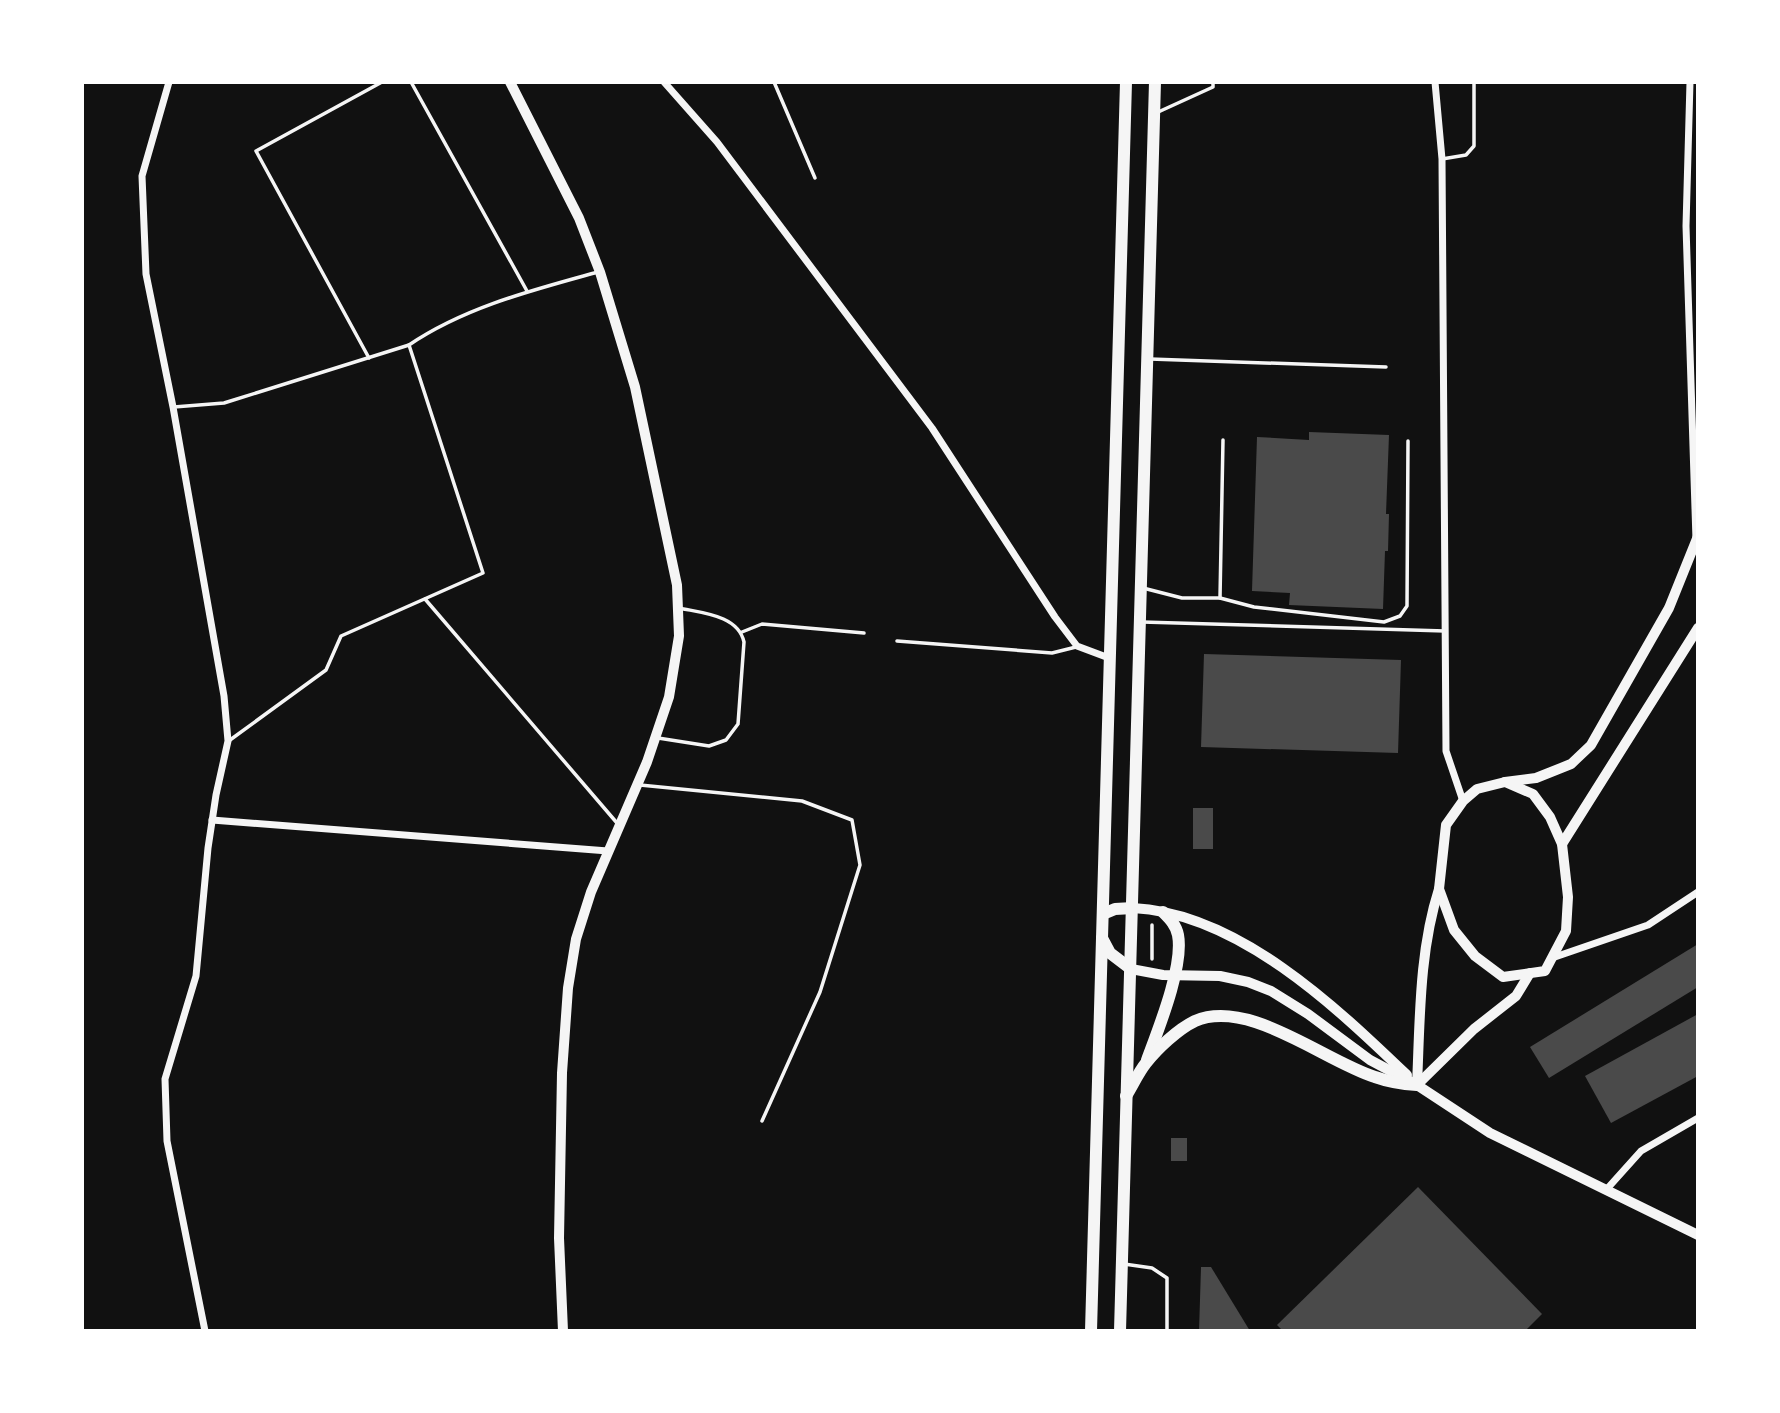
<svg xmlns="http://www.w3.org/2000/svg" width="1780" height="1413" font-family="'Source Sans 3',sans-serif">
<rect width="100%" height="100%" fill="#111"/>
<g fill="#4a4a4a">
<polygon points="1309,432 1389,435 1386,514 1389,514 1388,551 1385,551 1383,609 1289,605 1290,593 1252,591 1257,437 1309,440"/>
<polygon points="1204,654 1401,660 1398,753 1201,747"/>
<rect x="1193" y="808" width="20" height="41"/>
<polygon points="1698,944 1698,987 1549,1078 1530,1047"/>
<polygon points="1698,1014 1698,1076 1611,1123 1585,1076"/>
<rect x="1171" y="1138" width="16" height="23"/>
<polygon points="1418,1187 1542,1314 1525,1331 1283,1331 1277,1325"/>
<polygon points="1201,1267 1211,1267 1250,1331 1199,1331"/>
</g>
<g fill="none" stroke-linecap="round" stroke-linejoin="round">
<polyline stroke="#f5f5f5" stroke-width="3.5" points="1152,959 1152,925"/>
<g stroke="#f5f5f5" stroke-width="3.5">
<polyline points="411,82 527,291"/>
<polyline points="774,82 815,178"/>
<polyline points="1156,113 1213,87 1213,82"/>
<polyline points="1442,159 1466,155 1474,146 1474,82"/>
<polyline points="369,358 256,151 382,82"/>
<polyline points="1150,359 1386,367"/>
<path d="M174 407 224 403 409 345C465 307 533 290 598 272"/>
<polyline points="1143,588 1182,598 1220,598 1254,607 1384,622 1400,616 1407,606 1408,441"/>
<polyline points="1220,598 1223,440"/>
<polyline points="425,599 617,823"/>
<polyline points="1142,622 1445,631"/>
<polyline points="742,632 762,624 864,633"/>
<polyline points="897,641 1052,653 1076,647"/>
<path d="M658 738 709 746 726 740 738 724 744 642C738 615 702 613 679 608"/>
<polyline points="230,740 326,670 341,636 483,573 409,345"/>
<polyline points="640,785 802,801 852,820 860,865 820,992 762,1121"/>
<polyline points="1124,1264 1152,1268 1167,1278 1167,1331"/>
</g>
<g stroke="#f5f5f5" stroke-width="7">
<polyline points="169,82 142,176 146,274 173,407 224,696 228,741 216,795 208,848 196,976 165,1079 167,1141 205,1331"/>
<polyline points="664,82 717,142 932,428 1055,617 1077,646 1109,658"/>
<polyline points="1435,82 1442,159 1446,751 1463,801"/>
<polyline points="1690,82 1686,226 1696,540"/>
<polyline points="212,820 608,851"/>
<polyline points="1552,958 1648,925 1698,892"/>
<polyline points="1606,1190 1641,1151 1698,1118"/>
</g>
<g stroke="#f5f5f5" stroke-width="10">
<polyline points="510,82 579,218 600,272 635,387 677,585 679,636 669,697 647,762 591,892 576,939 568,988 562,1073 559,1238 563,1331"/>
<polygon points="1505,782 1533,794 1550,817 1562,844 1568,897 1566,931 1545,971 1503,977 1475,956 1454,930 1439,889 1446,825 1463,801 1477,789"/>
<polyline points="1505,782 1536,778 1571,764 1591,745 1669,608 1698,536"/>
<polyline points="1562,844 1698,628"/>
<path d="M1417 1085C1420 1020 1419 951 1439 889"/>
<polyline points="1417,1085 1474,1029 1516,996 1530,973"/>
</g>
<g stroke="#f5f5f5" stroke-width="10">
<path d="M1133 908C1238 913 1336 1007 1407 1075"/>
<polyline points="1131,969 1163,975 1220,976 1248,982 1271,991 1308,1014 1370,1060 1417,1085 1490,1133 1698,1235"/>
</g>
<g stroke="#f5f5f5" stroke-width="12">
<polyline points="1103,914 1115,909 1133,908"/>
<polyline points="1102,938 1110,953 1131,969"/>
<path d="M1147 1060C1158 1030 1184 966 1178 935 1176 925 1170 919 1163 912"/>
<path d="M1126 1096C1133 1085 1138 1073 1146 1063 1157 1049 1178 1029 1195 1021 1249 998 1324 1061 1375 1077 1389 1082 1402 1084 1417 1085"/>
<polyline points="1091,1331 1126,82"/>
<polyline points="1120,1331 1155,82"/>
</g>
</g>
<rect width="1780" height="1413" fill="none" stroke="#ffffff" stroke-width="168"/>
</svg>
